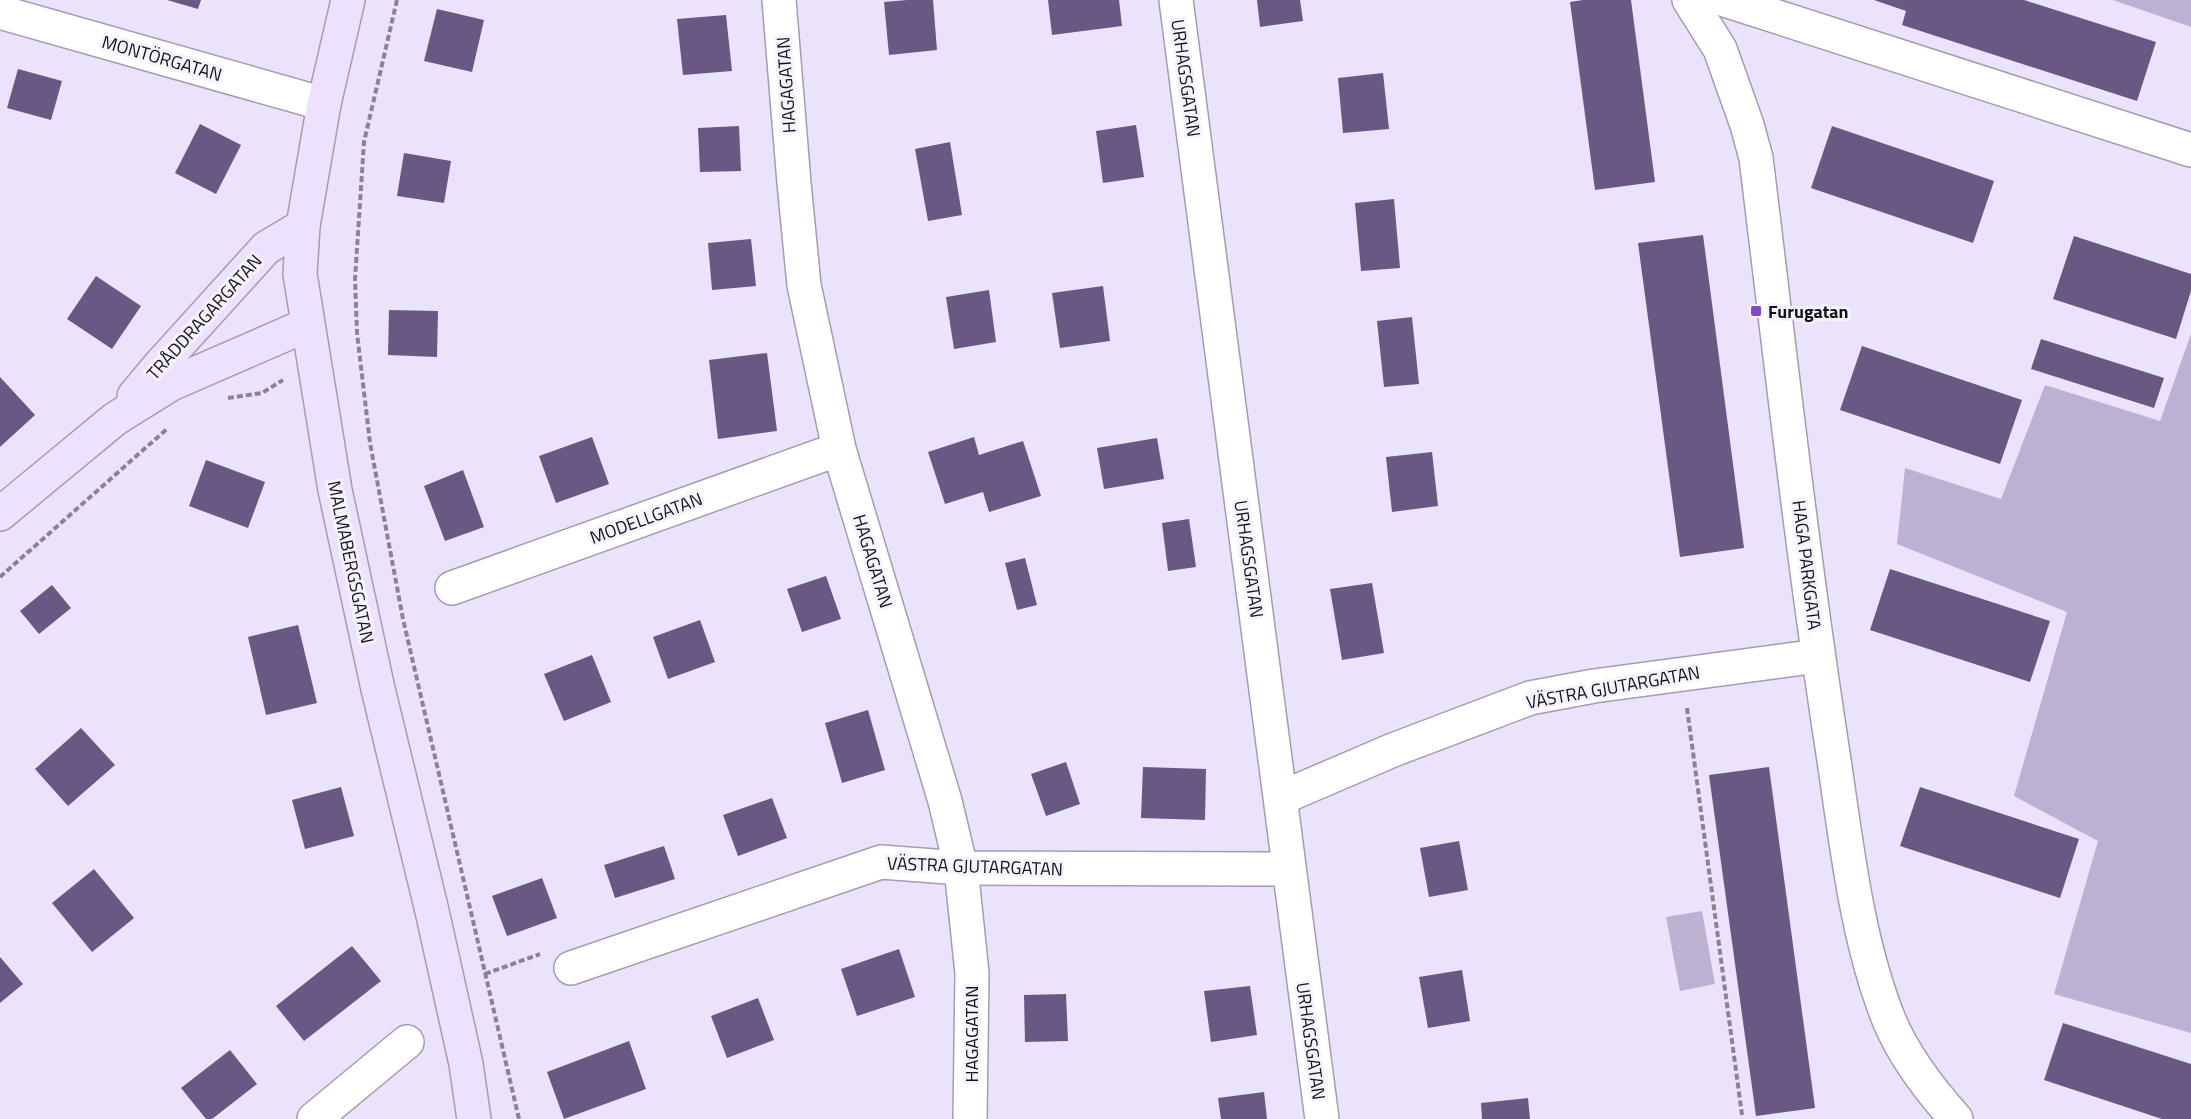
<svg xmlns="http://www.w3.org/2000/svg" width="2191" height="1119" font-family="'Titillium Web',sans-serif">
<rect width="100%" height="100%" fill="#ebe3fb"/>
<g fill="#bcb1d2">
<polygon points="2113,0 2191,0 2191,27"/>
<polygon points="2191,334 2191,1033 2054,994 2098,841 2014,796 2067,612 1897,544 1905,468 2001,499 2045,385 2160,421"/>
<polygon points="1702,911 1715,984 1680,991 1666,917"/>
</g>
<g fill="#685884">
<polygon points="167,0 201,0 198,9"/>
<polygon points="907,0 933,0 937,50 889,55 884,2"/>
<polygon points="1048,0 1119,0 1122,26 1052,35"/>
<polygon points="1257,0 1300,0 1303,21 1260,27"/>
<polygon points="1583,0 1631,0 1655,182 1595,190 1570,2"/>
<polygon points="1874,0 2024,0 2156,42 2137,101 1902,25 1906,11"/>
<polygon points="437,9 484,20 472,72 424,61"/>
<polygon points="726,15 732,71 683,75 677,19"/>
<polygon points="18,69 62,81 51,120 7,108"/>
<polygon points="1383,73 1389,129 1343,133 1338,78"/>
<polygon points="200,124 241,145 216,194 175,173"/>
<polygon points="1136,125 1144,177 1103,183 1096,131"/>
<polygon points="739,126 741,171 700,172 698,128"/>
<polygon points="1832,126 1994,181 1973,243 1811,188"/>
<polygon points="950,142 962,215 928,221 915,149"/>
<polygon points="404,153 451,161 444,203 397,196"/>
<polygon points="1394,199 1400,268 1361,271 1355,203"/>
<polygon points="1703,235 1744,548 1680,557 1638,243"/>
<polygon points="2074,236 2191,274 2191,291 2176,339 2053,299"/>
<polygon points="751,239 756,286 712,290 708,243"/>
<polygon points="96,276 141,306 112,349 67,319"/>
<polygon points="1103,286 1110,341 1060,348 1052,293"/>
<polygon points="989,290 996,342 954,349 946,297"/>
<polygon points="389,310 438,311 437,357 388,355"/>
<polygon points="1412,317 1419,384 1384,387 1377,321"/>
<polygon points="2041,339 2164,378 2154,408 2031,369"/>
<polygon points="1862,346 2022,400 2000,464 1840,410"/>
<polygon points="767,353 777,431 718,439 709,360"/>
<polygon points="0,377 35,415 0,447"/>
<polygon points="592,437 609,484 556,503 539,456"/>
<polygon points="974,437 979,455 1023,441 1041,496 989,512 983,492 945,504 928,452"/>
<polygon points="1157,438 1164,479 1104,489 1097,448"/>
<polygon points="1432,452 1438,506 1392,512 1386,457"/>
<polygon points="206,460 265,482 248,528 189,506"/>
<polygon points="463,470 484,527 445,541 424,486"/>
<polygon points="1189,519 1196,567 1168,571 1162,523"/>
<polygon points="1025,558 1037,605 1017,610 1005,563"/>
<polygon points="1890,569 2050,621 2030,682 1870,630"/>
<polygon points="826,576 841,619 802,632 787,589"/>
<polygon points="1372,583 1384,653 1342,660 1330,589"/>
<polygon points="52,585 71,608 39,634 20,611"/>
<polygon points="700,620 715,662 668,679 653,637"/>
<polygon points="298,625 317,703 266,715 248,637"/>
<polygon points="592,655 611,702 564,721 544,674"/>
<polygon points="868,710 885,770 842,783 825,723"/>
<polygon points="81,728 115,765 68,806 35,769"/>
<polygon points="1066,762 1080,804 1046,816 1031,774"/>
<polygon points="1143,767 1206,769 1205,820 1141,818"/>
<polygon points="1769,767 1815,1108 1756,1116 1709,775"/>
<polygon points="341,787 354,836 305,849 292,800"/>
<polygon points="1920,787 2079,839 2060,898 1900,846"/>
<polygon points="772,798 787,838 738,856 723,815"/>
<polygon points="1459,841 1468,890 1429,897 1420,848"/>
<polygon points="664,846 675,879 615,898 604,865"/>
<polygon points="94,869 134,918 92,952 52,903"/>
<polygon points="542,878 557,918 507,936 492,896"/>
<polygon points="352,946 381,981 304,1041 276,1006"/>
<polygon points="899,949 915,997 857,1016 841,969"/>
<polygon points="0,957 23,984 0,1003"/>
<polygon points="1462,970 1470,1021 1428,1028 1419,977"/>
<polygon points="1250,986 1257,1035 1211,1042 1204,991"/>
<polygon points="1066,994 1068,1041 1025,1042 1024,995"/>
<polygon points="758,998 774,1040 727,1058 711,1016"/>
<polygon points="2063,1023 2191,1064 2191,1119 2162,1119 2044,1080"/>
<polygon points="629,1041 646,1089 564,1119 547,1072"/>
<polygon points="230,1050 257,1084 212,1119 206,1119 181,1088"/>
<polygon points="1264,1092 1267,1119 1221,1119 1218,1098"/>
<polygon points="1528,1098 1530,1119 1482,1119 1481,1103"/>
</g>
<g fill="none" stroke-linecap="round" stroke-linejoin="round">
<defs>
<g id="street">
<polyline points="779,0 794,183 804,285 839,449 945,801 961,868 972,973 970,1119"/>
<polyline points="1176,0 1322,1119"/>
<path d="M1689 0 1720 49 1747 125 1756 158C1780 354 1802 551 1832 747 1846 837 1855 935 1889 1020 1904 1056 1930 1090 1956 1119"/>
<polyline points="1725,0 2191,150"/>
<polyline points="0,12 324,104"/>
<polyline points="452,588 839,449"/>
<polyline points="1281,798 1393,750 1530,698 1594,686 1818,656"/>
<polyline points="571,968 881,862 961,868 1288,869"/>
<polyline points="314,1119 407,1042"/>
</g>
<g id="secondary">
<polyline points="348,0 324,104 303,226 300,274 335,490 378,689 432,911 466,1064 474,1119"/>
<polyline points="134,396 159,366 266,248 303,226"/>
<polyline points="0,514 115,419 171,384 307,325"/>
</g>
</defs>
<use href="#street" stroke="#a49cb3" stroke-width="36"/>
<use href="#secondary" stroke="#a49cb3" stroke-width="36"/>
<g stroke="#898494" stroke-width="4" stroke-dasharray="6 3" stroke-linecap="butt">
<polyline points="397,0 364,142 355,279 357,333 370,443 403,619 519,1119"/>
<polyline points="228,398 262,393 283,380"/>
<polyline points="0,577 168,428"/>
<polyline points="1687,708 1742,1115"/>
<polyline points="485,974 540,954"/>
</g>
<use href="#street" stroke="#fff" stroke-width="33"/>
<use href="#secondary" stroke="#ece2fe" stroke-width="33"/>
</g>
<rect fill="#7f4ac1" stroke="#f6f3fd" stroke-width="2" x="1750" y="305" width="12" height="12" rx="3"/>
<g text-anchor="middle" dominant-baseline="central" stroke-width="6" stroke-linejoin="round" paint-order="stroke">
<g font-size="18" fill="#15121a" stroke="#f6f3fd">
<text transform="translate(162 58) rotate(16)">MONTÖRGATAN</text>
<text transform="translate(1186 78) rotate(82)">URHAGSGATAN</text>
<text transform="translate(786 85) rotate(-94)">HAGAGATAN</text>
<text transform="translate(204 317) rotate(-48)">TRÅDDRAGARGATAN</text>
<text transform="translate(646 518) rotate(-20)">MODELLGATAN</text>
<text transform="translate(1249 559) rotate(82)">URHAGSGATAN</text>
<text transform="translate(873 561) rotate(73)">HAGAGATAN</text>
<text transform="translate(351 562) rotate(78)">MALMABERGSGATAN</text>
<text transform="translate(1807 565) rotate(83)">HAGA PARKGATA</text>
<text transform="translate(1613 687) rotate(-10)">VÄSTRA GJUTARGATAN</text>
<text transform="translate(975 866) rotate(2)">VÄSTRA GJUTARGATAN</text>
<text transform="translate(971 1034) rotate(-90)">HAGAGATAN</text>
<text transform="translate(1311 1041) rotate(82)">URHAGSGATAN</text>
</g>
<g font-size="18" font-weight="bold" fill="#15121a" stroke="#f6f3fd" text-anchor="start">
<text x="1768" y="311">Furugatan</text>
</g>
</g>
</svg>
